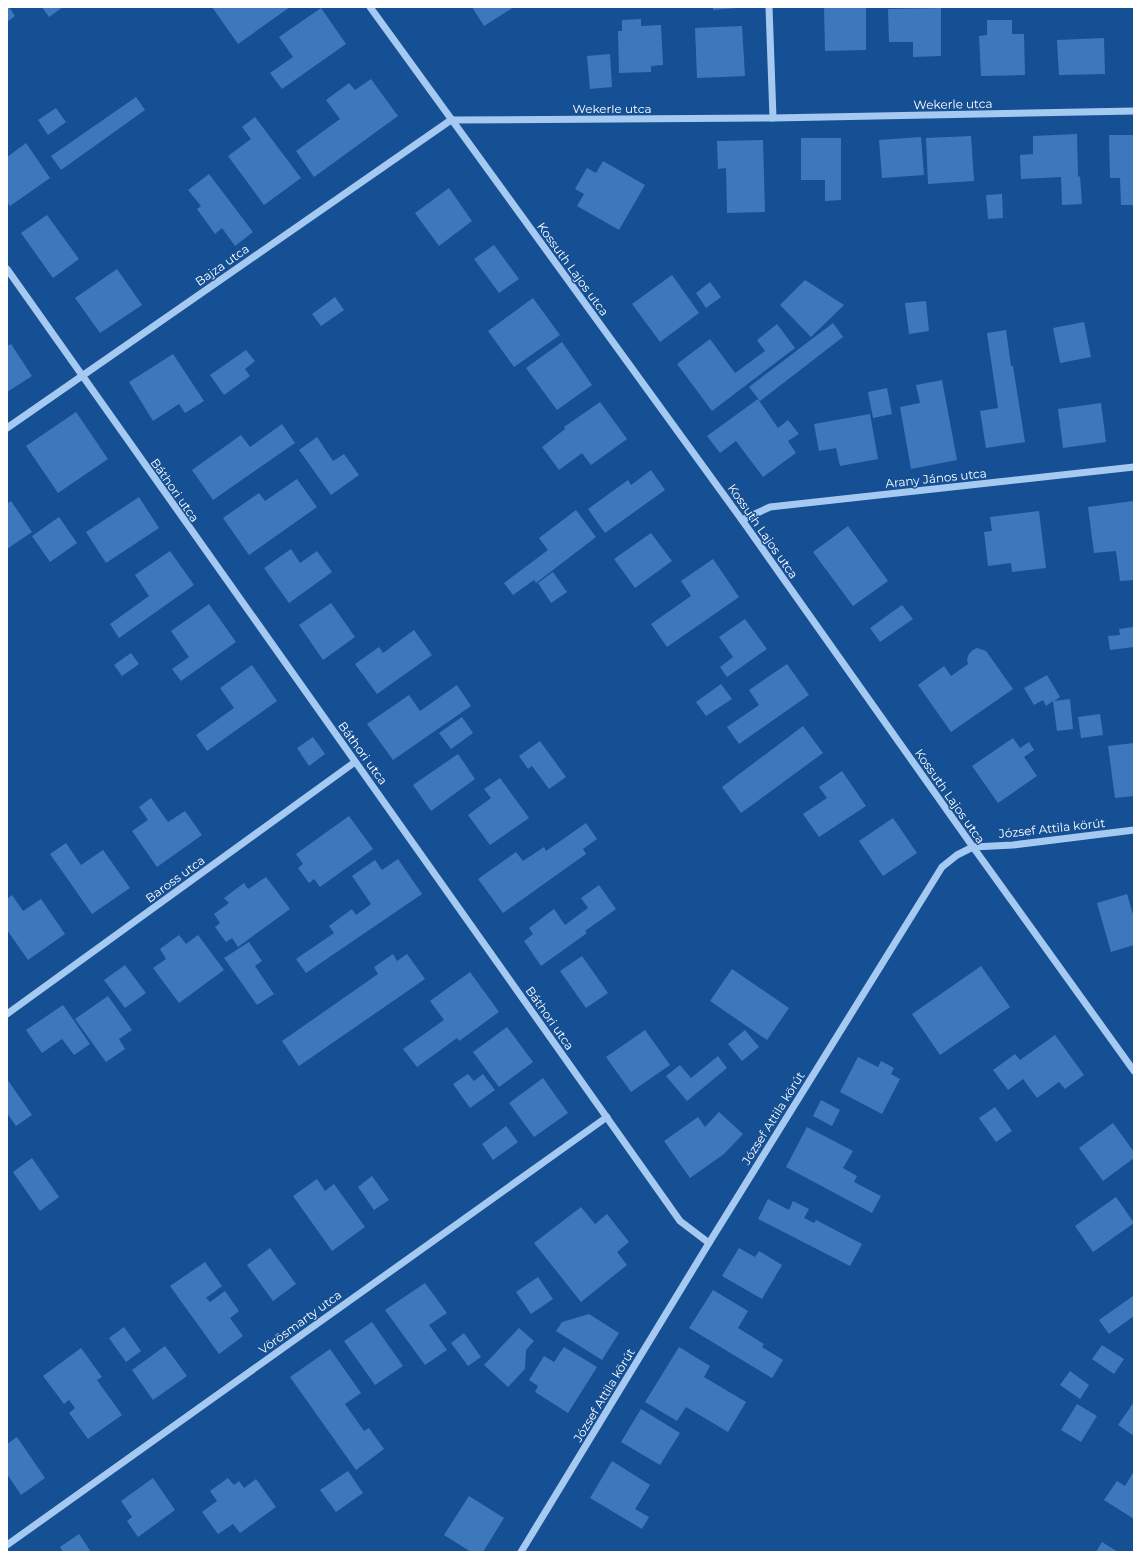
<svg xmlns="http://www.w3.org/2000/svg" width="1141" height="1559" font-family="Montserrat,sans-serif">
<rect width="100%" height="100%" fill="#154f94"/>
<g fill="#3e78bc">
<polygon points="7,7 9,7 15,16 7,22"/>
<polygon points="42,7 63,7 49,17"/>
<polygon points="212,7 290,7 238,44"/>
<polygon points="472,7 514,7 484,26"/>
<polygon points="713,7 738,7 738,8 713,10"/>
<polygon points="824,7 866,7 866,50 825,51"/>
<polygon points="321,8 346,44 282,89 270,73 293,57 279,37"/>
<polygon points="941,8 941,56 913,57 913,42 889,42 888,9"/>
<polygon points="641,19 641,26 661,25 663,65 651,66 651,72 619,73 618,31 622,31 622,20"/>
<polygon points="987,20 1012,20 1012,34 1024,34 1025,75 981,76 979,36 987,35"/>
<polygon points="742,26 745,76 697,78 695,28"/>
<polygon points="1104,38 1105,74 1059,75 1057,40"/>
<polygon points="610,54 612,87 590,89 587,56"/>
<polygon points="371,79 398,116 314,177 296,151 340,119 326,100 349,83 355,90"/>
<polygon points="136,97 145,110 61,170 51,156"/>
<polygon points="56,108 66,122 48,135 38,120"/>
<polygon points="255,117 301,178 264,205 228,156 251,139 242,127"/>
<polygon points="1077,134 1078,177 1080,176 1082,204 1062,205 1061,177 1021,179 1020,155 1033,154 1033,136"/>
<polygon points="1109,135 1134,135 1134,205 1121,205 1120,178 1110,178"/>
<polygon points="971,136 974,181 928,184 926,138"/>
<polygon points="921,137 924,175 882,178 879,140"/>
<polygon points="801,138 841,138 841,200 825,201 825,180 801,180"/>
<polygon points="763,140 765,212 727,213 726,168 718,169 717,141"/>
<polygon points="26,143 50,178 10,206 7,202 7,157"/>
<polygon points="603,161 645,185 619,230 577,206 584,194 575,189 587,168 596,173"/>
<polygon points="209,174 253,232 235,246 222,228 215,234 197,209 201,206 188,190"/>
<polygon points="449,188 472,221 439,246 415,213"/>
<polygon points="1002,194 1003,218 988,219 986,195"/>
<polygon points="47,215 79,259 53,278 21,233"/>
<polygon points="494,245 519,279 499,293 474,259"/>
<polygon points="117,269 142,305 100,333 75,298"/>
<polygon points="672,275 699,313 660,342 632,304"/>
<polygon points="805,280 844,305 811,337 780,305"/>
<polygon points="710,282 721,297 706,308 696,293"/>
<polygon points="335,297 344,310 321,326 312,314"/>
<polygon points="533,298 560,335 514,367 488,331"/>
<polygon points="926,301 929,331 909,334 905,303"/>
<polygon points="1084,322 1091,357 1060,363 1053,328"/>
<polygon points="833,323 843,337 760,401 749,387"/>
<polygon points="777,324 795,348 712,411 677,364 710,339 735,373 765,351 757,340"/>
<polygon points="1006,330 1011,366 1013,366 1025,442 986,448 980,411 998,408 987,333"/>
<polygon points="562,342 592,385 557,410 526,368"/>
<polygon points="11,344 32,376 7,392 7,346"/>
<polygon points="246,350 255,361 245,369 250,376 224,395 210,375"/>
<polygon points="173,354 204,401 185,413 179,404 153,421 129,382"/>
<polygon points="942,380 957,460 911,469 900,407 920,403 916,385"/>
<polygon points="887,388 892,414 873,418 868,392"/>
<polygon points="758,399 778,428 788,420 799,434 788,441 796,453 763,477 736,441 720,453 707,436"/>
<polygon points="600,402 627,439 591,465 582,453 559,470 542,447 565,429 564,427"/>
<polygon points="1101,403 1106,442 1063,448 1058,409"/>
<polygon points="76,412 108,459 58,493 26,446"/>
<polygon points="870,414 878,459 840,466 836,448 819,451 814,424"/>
<polygon points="282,424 295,443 213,500 192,470 241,435 250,447"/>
<polygon points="317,437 333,461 344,454 359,475 331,495 299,450"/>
<polygon points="651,470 665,490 605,533 588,509 628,480 631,485"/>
<polygon points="297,479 317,507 249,555 223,518 259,493 265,501"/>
<polygon points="139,497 159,528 106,563 86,532"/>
<polygon points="11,501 32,532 7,549 7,504"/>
<polygon points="1133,501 1134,580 1120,581 1116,551 1094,553 1088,507"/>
<polygon points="576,510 596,537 536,583 534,580 513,595 504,583 548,550 539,538"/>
<polygon points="1039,511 1046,568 1012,572 1011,563 988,566 984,532 992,531 990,517"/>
<polygon points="59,517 77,543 50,562 32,536"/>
<polygon points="848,526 888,581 853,606 813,552"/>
<polygon points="651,533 672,561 635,588 614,559"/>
<polygon points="291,549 300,563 317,551 332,572 289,603 264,568"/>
<polygon points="170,551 194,585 119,638 110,624 149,596 135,575"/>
<polygon points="713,559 739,597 667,647 651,624 691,596 681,581"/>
<polygon points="553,572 567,592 551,603 538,583"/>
<polygon points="331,603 355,637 323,660 299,625"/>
<polygon points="209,604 236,642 181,681 172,669 189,657 171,631"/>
<polygon points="902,605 913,619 880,642 870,628"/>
<polygon points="745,619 767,649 727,677 720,667 733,657 719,637"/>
<polygon points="1134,627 1134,647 1110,650 1108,636 1120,635 1119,629"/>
<polygon points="414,630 432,655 377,694 355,664 379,647 383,653"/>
<polygon points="977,648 986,651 1013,689 951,732 918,685 944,666 951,676 968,664 967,659 969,654 973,650"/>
<polygon points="131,653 139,664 122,676 114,665"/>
<polygon points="787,664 809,695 739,744 727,727 759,705 749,690"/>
<polygon points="252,665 277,701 207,751 196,735 234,708 220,688"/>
<polygon points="1047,675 1060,697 1054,701 1070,699 1073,729 1057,731 1053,701 1046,706 1043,700 1034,705 1024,688"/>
<polygon points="721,684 732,699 706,716 696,702"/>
<polygon points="457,685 471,706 393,760 367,724 409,695 420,711"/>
<polygon points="1100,714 1103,735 1081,738 1078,717"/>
<polygon points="462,717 473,733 451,749 439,733"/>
<polygon points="803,726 823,753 741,813 722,787"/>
<polygon points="313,737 325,754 309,766 297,748"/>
<polygon points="1013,738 1020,748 1029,742 1034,750 1024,757 1037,776 998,803 972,766"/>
<polygon points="540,741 566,777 549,789 532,766 528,769 519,756"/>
<polygon points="1134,743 1134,796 1115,798 1108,746"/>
<polygon points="458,754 475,779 431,811 413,785"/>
<polygon points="842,771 866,806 819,837 803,814 827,798 819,787"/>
<polygon points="500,778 529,818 490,845 468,815 491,798 484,789"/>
<polygon points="151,798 168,822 185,811 202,835 157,867 132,831 148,820 139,807"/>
<polygon points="349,816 373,849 320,887 314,879 309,883 298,868 303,864 296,854"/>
<polygon points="893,818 917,853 883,876 859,841"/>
<polygon points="586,823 597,839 583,849 586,854 503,913 478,879 516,852 523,861 544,847 546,851"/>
<polygon points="66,843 81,865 103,850 130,888 92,914 50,854"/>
<polygon points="398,859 422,894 306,973 296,959 334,933 329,926 352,909 356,915 371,904 352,876 375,860 382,870"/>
<polygon points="266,877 290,909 238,947 232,938 226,942 215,927 220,923 214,914 229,903 224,898 244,883 248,889"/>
<polygon points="599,885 616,909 585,931 587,933 541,966 524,941 533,934 529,928 554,909 565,925 588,908 581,898"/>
<polygon points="1127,894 1134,918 1134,945 1111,952 1097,903"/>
<polygon points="12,895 23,911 41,899 65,934 28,960 7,930 7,899"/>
<polygon points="179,935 186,944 198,935 224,970 179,1003 153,968 166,959 160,949"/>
<polygon points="249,942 262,961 255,966 274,994 257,1005 224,958"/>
<polygon points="393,954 397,961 407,954 425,979 299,1066 282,1041 378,974 374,967"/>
<polygon points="582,956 608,993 586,1008 560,971"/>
<polygon points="125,965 146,993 125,1008 104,980"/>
<polygon points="981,966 1010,1007 940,1055 912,1014"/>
<polygon points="732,969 789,1008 767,1040 710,1001"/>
<polygon points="470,972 499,1012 459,1041 457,1038 417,1067 403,1049 444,1020 430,1001"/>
<polygon points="108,996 132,1030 119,1039 125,1049 106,1062 75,1019"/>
<polygon points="63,1005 90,1044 74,1055 62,1039 42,1053 26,1030"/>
<polygon points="507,1027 533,1062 499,1087 473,1052"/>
<polygon points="645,1030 670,1065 631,1092 606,1057"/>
<polygon points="745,1030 759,1047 742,1061 728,1044"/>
<polygon points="1055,1035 1084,1075 1065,1089 1059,1082 1037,1098 1023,1079 1008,1090 993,1070 1015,1054 1020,1060"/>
<polygon points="718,1056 727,1068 687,1101 666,1076 680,1065 691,1078"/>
<polygon points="858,1057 878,1067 881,1061 894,1068 891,1074 900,1079 882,1114 840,1092"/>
<polygon points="468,1074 474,1081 483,1074 495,1090 470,1108 453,1084"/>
<polygon points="543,1078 568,1113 534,1137 509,1103"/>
<polygon points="7,1079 32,1115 16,1126 7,1113"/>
<polygon points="821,1100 840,1110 832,1126 813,1116"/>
<polygon points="995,1107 1012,1131 996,1142 979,1118"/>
<polygon points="719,1112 743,1134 724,1154 690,1178 664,1141 698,1117 705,1127"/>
<polygon points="1113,1123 1134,1152 1134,1158 1103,1181 1079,1148"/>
<polygon points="506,1126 518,1142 493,1160 482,1144"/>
<polygon points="807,1127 853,1151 843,1168 857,1176 854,1182 881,1196 872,1213 786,1167"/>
<polygon points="32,1158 59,1197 40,1211 13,1172"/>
<polygon points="372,1176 389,1200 374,1210 358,1187"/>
<polygon points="317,1179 325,1191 334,1184 365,1227 332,1251 293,1196"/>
<polygon points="1116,1197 1134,1223 1093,1252 1075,1226"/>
<polygon points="768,1199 789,1210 793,1201 809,1209 804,1218 814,1223 816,1220 862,1244 850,1266 758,1219"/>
<polygon points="581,1207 595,1224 607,1214 629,1242 617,1252 627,1265 581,1302 534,1243"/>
<polygon points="270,1248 296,1284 273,1301 247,1265"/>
<polygon points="739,1248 755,1257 759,1251 782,1265 762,1299 722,1276"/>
<polygon points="205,1262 222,1286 206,1298 210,1302 225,1291 239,1311 230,1318 243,1336 219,1354 170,1286"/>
<polygon points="538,1277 553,1299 531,1314 516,1292"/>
<polygon points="425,1283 447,1313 429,1325 447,1350 425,1365 385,1310"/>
<polygon points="713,1290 748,1311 738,1328 764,1344 762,1347 783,1360 772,1378 689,1328"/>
<polygon points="1133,1296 1134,1316 1109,1334 1099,1320"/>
<polygon points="589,1314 619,1333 602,1360 556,1331 562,1322"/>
<polygon points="372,1322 403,1366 375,1385 344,1341"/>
<polygon points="124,1327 141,1351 126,1362 109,1338"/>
<polygon points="519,1328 534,1341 526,1350 525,1369 508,1387 484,1365"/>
<polygon points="464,1333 481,1357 468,1366 451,1343"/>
<polygon points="1102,1345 1124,1359 1114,1374 1092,1359"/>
<polygon points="165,1346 187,1376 153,1400 132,1370"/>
<polygon points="564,1347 597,1367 568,1413 535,1392 538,1386 529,1380 544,1356 554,1362"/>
<polygon points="679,1347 710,1366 704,1377 746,1402 728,1432 686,1407 677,1421 645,1402"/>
<polygon points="81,1348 102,1377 97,1380 122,1415 88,1439 69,1413 75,1408 69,1400 64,1404 43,1376"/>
<polygon points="330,1349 361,1393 345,1404 364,1431 369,1428 384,1449 356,1470 290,1377"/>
<polygon points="1070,1371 1089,1385 1080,1399 1060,1385"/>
<polygon points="1134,1402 1134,1436 1118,1425"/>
<polygon points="1077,1404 1097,1416 1081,1442 1061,1430"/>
<polygon points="641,1409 680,1433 660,1465 621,1442"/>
<polygon points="17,1437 45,1478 21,1495 7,1474 7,1444"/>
<polygon points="612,1461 650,1485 635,1509 649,1517 642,1529 590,1498"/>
<polygon points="348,1471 363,1493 336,1512 320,1490"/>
<polygon points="1134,1471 1134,1519 1104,1500 1117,1481 1125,1486"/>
<polygon points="153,1478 175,1510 138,1537 127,1521 132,1517 121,1501"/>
<polygon points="228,1478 234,1485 239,1481 244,1488 256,1479 276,1507 240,1533 233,1524 218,1534 202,1512 217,1501 210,1491"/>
<polygon points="469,1496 504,1518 483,1552 471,1552 444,1535"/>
<polygon points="79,1534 91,1552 63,1552 60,1547"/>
<polygon points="1102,1542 1118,1552 1096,1552"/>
</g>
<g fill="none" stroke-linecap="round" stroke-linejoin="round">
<g stroke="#a5c9f1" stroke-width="7">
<polyline points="370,7 742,520 973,847 1134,1071"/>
<polyline points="769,7 773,118"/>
<polyline points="7,269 680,1221 709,1243"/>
<polyline points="7,428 451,120 773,118 1134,111"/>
<polyline points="742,520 770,507 1134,467"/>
<polyline points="7,1014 355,762"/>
<polyline points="7,1545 607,1117"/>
<polyline points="521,1552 709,1243 942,867 957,855 973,847 1013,845 1134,830"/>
</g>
</g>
<g text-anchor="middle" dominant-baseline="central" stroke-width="3" stroke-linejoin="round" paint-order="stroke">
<g font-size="12" fill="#fff" stroke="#154f94">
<text transform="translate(953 104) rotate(-1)">Wekerle utca</text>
<text x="612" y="108">Wekerle utca</text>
<text transform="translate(222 265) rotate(-35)">Bajza utca</text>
<text transform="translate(573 269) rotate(54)">Kossuth Lajos utca</text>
<text transform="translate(936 478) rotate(-6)">Arany János utca</text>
<text transform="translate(175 490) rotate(55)">Báthori utca</text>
<text transform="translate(763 531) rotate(55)">Kossuth Lajos utca</text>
<text transform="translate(363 753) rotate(54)">Báthori utca</text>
<text transform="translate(950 796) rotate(55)">Kossuth Lajos utca</text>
<text transform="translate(1052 828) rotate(-6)">József Attila körút</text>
<text transform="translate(175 879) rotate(-36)">Baross utca</text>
<text transform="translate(550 1018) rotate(55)">Báthori utca</text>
<text transform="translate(773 1118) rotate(-58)">József Attila körút</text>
<text transform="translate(300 1322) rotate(-36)">Vörösmarty utca</text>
<text transform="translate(604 1395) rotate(-59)">József Attila körút</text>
</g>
</g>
<rect width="1141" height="1559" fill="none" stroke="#ffffff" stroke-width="16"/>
</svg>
